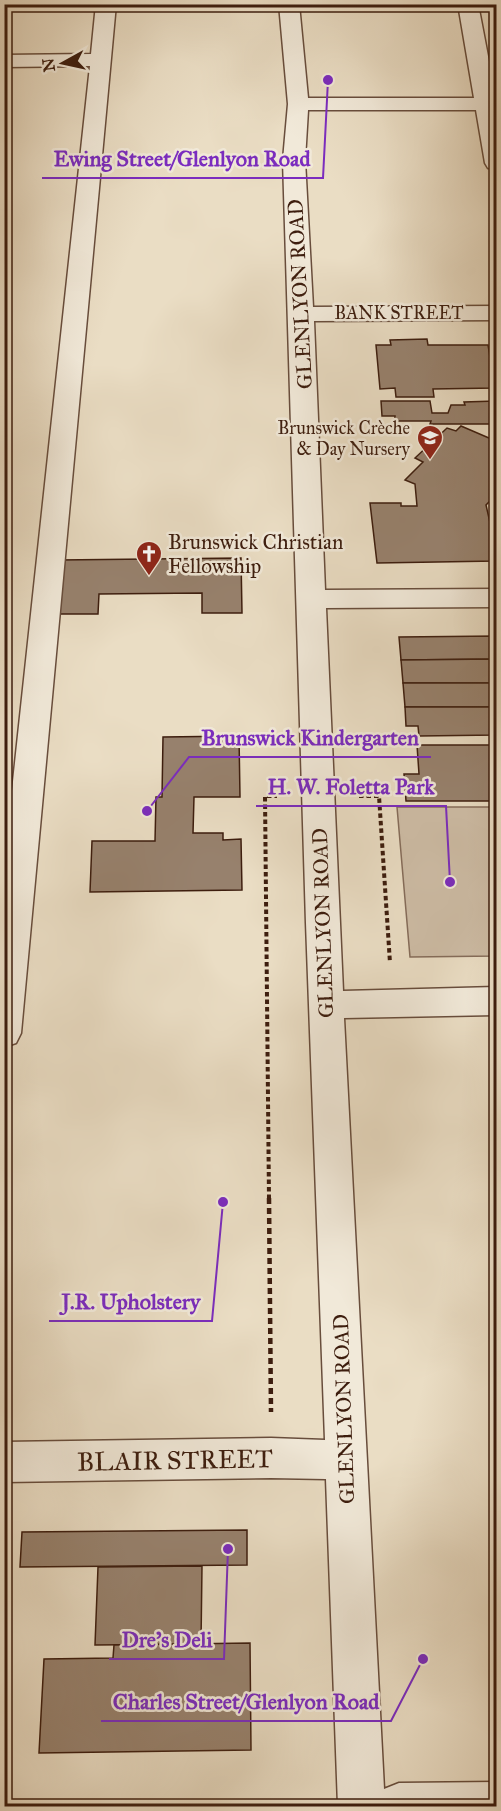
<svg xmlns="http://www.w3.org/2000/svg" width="501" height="1811" font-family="'IM FELL Great Primer',serif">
<rect width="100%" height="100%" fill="#eaddc4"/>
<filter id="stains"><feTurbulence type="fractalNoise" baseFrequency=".00333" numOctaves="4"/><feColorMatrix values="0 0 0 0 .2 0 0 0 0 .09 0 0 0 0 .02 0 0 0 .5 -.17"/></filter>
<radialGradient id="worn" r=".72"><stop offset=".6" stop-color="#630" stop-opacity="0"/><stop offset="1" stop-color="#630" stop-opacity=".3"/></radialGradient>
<polygon fill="#cdbca5" stroke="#856c5a" stroke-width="1.5" points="397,807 496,807 496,956 410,957"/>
<g fill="#97816d" stroke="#3d1d0e" stroke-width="1.5">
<polygon points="427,339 428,345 488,345 495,388 433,389 434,397 396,397 395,388 380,389 376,345 391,345 390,340"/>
<polygon points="381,401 430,401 432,413 448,413 451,405 465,405 464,402 496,401 495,424 430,424 431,421 395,421 395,416 382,416"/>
<polygon points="461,426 496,441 496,495 486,505 496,549 496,561 377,563 370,503 401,503 401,506 417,506 415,484 405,480 423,462 415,458 447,428 456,431"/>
<polygon points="241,558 242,613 202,613 202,593 99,594 98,614 53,614 58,560"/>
<polygon points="496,636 496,659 401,660 399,637"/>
<polygon points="496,659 496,683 403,683 401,660"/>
<polygon points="403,683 496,683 496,707 405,707"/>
<polygon points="405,707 496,707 496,735 419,736 418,726 406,726"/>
<polygon points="239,736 240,797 194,797 193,833 223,833 223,840 241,839 242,890 90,892 92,841 155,841 156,797 162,797 163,737"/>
<polygon points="417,745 496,745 496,801 406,801 404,774 419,774"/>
<polygon points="247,1530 247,1565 20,1567 22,1532"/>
<polygon points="202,1566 201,1644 95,1645 98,1567"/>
<polygon points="250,1643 251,1750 39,1753 44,1659 113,1658 114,1645"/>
</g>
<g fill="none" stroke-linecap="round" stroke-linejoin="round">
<defs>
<g id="minor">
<polygon points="96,4 116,4 21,1033 16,1043 4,1047 4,865 90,66 4,67 4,55 91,54"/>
<polygon points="279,4 299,4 308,98 474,98 458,4 478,4 496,98 496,169 488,168 485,163 476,110 308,110 305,160 313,307 496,306 496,320 314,321 325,590 496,589 496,607 326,608 343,991 496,987 496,1015 344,1018 384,1789 399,1783 496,1782 496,1806 338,1806 326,1479 271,1478 4,1482 4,1442 271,1438 325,1440 306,923 283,160 288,104"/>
</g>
</defs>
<use href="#minor" stroke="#684d3c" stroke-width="3"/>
<g stroke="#3d1d0e" stroke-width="4" stroke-dasharray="4.5 3" stroke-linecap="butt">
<polyline points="359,796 379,796 390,963"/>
<polyline points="269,1199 265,796 277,796"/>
</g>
<polyline stroke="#3d1d0e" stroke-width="4.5" stroke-dasharray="6 4" stroke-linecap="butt" points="269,1198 271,1412"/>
<use href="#minor" fill="#f1e9d9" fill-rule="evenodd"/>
</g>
<defs>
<symbol id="school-pin" viewBox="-11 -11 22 30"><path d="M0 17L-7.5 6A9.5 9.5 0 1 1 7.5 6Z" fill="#8f2418" stroke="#f1e9d9"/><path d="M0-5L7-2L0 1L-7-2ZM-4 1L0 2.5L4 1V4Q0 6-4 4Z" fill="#fff"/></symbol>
<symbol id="church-pin" viewBox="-11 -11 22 30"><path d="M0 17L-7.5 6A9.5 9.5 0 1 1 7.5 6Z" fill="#8f2418" stroke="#f1e9d9"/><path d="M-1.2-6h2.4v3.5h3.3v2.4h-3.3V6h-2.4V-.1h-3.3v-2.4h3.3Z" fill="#fff"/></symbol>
</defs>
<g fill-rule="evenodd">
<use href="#school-pin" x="415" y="423" width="30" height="40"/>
<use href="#church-pin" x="134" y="539" width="30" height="40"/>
</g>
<g text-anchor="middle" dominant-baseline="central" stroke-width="5" stroke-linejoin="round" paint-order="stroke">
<g font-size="18" fill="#3d1d0e" stroke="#f1e9d9">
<text x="399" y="313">BANK STREET</text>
</g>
<g font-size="18" fill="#3d1d0e" stroke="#f1e9d9" text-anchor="end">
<text x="410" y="428">Brunswick Crèche<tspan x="410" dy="21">&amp; Day Nursery</tspan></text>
</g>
<g font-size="21" fill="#3d1d0e" stroke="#f1e9d9">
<text transform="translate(300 294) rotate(-93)">GLENLYON ROAD</text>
<text transform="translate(323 923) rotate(-92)">GLENLYON ROAD</text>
<text transform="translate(344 1409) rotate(-92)">GLENLYON ROAD</text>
</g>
<g font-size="21" fill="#3d1d0e" stroke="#f1e9d9" text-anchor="start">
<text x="168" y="542">Brunswick Christian<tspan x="168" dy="24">Fellowship</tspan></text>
</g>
<g font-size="26" fill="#3d1d0e" stroke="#f1e9d9">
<text transform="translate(175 1460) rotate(-1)">BLAIR STREET</text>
</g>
</g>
<path fill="none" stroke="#7b2cbf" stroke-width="2" d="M328 80L323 178H42M147 811L189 757H431M450 882L446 806H256M223 1202L212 1321H49M228 1549L224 1659H109M423 1659L391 1721H101"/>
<g fill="#7b2cbf" stroke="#f1e9d9" stroke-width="2">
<circle cx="328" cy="80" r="6"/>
<circle cx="147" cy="811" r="6"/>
<circle cx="450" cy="882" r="6"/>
<circle cx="223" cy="1202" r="6"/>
<circle cx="228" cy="1549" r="6"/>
<circle cx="423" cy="1659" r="6"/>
</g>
<g font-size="22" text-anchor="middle" font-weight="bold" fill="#7b2cbf" stroke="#f1e9d9" stroke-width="5" stroke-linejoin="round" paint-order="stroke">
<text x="182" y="166">Ewing Street/Glenlyon Road</text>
<text x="310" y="745">Brunswick Kindergarten</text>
<text x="351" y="794">H. W. Foletta Park</text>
<text x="131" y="1309">J.R. Upholstery</text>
<text x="167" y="1647">Dre's Deli</text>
<text x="246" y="1709">Charles Street/Glenlyon Road</text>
</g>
<rect width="501" height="1811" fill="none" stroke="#eaddc4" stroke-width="24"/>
<rect x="6" y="6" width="489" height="1799" fill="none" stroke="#3d1d0e" stroke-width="3"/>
<rect x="12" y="12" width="477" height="1787" fill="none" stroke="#3d1d0e" stroke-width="1.5"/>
<g transform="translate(63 63) rotate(262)" stroke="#f1e9d9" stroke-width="4.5" paint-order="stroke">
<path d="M0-4.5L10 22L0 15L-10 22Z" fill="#3d1d0e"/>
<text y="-9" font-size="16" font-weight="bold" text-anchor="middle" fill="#3d1d0e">N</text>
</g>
<rect width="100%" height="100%" filter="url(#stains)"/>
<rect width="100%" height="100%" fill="url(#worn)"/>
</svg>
